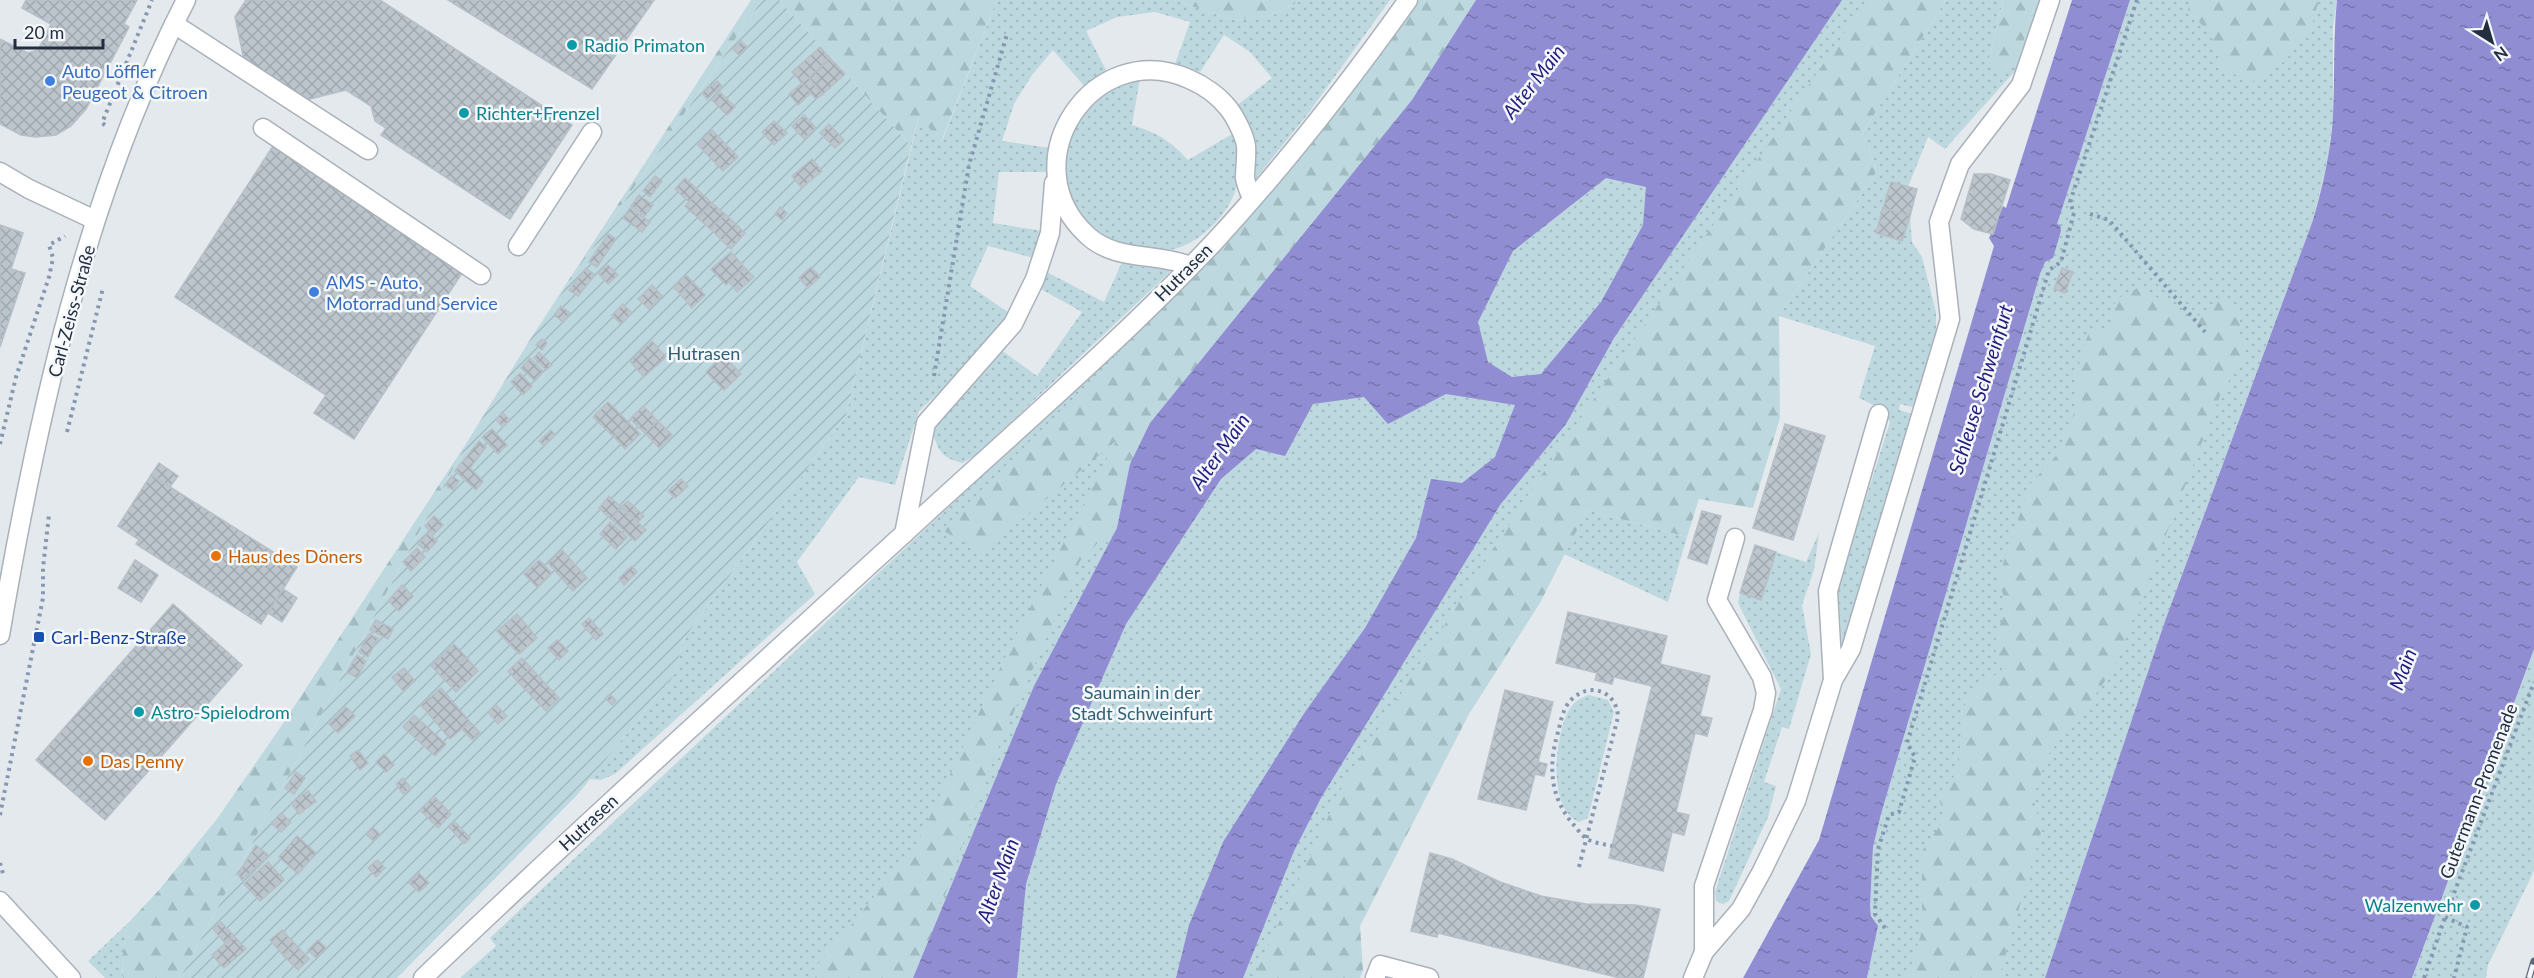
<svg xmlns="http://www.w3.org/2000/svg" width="2534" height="978" font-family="Lato,sans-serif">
<defs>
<pattern id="grass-dots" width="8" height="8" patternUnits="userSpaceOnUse" patternTransform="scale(1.5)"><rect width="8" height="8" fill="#bdd9df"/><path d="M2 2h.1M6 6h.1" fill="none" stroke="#a2bbc0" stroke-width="1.8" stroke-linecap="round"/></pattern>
<pattern id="forest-firs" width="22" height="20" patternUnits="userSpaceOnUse" patternTransform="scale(1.5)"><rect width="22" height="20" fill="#bdd9df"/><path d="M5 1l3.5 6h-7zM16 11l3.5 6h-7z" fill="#a2bbc0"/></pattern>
<pattern id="garden-furrows" width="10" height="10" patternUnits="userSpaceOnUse" patternTransform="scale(1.5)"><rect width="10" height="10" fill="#bdd9df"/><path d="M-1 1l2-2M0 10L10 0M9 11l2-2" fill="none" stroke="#a2bbc0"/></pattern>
<pattern id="water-ripples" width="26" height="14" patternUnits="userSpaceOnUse" patternTransform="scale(1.5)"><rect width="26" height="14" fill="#918dd3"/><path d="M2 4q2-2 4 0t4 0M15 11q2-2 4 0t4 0" fill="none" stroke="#7674ad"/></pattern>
<pattern id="building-cross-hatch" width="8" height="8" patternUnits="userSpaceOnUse" patternTransform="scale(1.5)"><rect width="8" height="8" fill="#bcc4cc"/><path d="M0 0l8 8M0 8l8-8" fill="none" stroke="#a1a9b0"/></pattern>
</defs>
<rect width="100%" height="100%" fill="#e4e9ee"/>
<g fill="url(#grass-dots)">
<polygon points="997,0 1174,0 1233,20 1273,15 1302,0 1390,0 1307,115 1256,178 1254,145 1236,106 1272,78 1250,52 1224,35 1200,72 1175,64 1190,22 1155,12 1117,17 1086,31 1107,72 1085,87 1053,50 1032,75 1014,104 1002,141 1050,148 1049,172 999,172 993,223 1042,231 1034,258 988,246 970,286 1009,313 998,330 970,363 919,411 895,485 859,477 797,562 815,594 615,774 601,780 590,779 675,674 683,640 846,415 919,116 942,141"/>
<polygon points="1419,0 1915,0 1551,547 1317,978 460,978 496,946 490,938 1199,272 1330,121"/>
<polygon points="1946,0 2003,0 1989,59 2020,53 2036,0 2042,0 2024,55 2015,71 1945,149 1928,137 1908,187 1891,182 1876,233 1902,241 1910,216 1912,242 1922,257 1936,312 1936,335 1916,408 1900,404 1899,410 1913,414 1842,646 1838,587 1890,422 1882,409 1859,398 1875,346 1779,316 1877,171 1863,132"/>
<polygon points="2130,0 2337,0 2333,28 2333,115 2328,159 2313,220 2165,621 2045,978 1867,978 1878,927 1871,915 1870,907 1873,847 1881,814 2040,274"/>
<path d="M1140 78 1132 125C1156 132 1171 141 1188 160L1234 133C1243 172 1241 199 1210 228 1138 298 1023 199 1080 118 1089 106 1100 93 1114 87 1122 83 1131 81 1140 78Z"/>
<path d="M1122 262 1138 266 1172 270 976 455 962 463C943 458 940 453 933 435L942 414 1001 350 1037 376 1082 312 1039 288 1047 272 1104 302Z"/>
<polygon points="1587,510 1687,537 1668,602 1564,554"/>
<polygon points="1819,533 1814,570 1802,605 1811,654 1789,729 1782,727 1764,782 1776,786 1768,817 1729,901 1723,904 1716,901 1715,892 1781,689 1738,603 1740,593 1761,599 1776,552 1806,562"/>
<polygon points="2534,649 2534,871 2488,965 2486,978 2412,978"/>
<path d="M1589 695 1608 700 1614 712 1588 818 1579 822C1546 808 1555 732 1570 708 1575 701 1582 697 1589 695Z"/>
<polygon points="128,923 122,957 123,978 105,978 88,961"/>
</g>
<g fill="url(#forest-firs)">
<polygon points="751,0 762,0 531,338"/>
<polygon points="779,0 997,0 941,142 919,116 911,146"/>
<polygon points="1174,0 1302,0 1273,15 1233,20"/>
<polygon points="1419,0 1502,0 1154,486 1080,561 989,769 945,895 938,906 983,876 959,978 806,978 848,929 919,840 1010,647 1116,441 982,553 942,530 1199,272 1330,121"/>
<polygon points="1867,0 1946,0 1863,132 1877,171 1779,316 1780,418 1753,508 1699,499 1687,537 1587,510 1540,603 1469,714 1360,926 1363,970 1360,978 1253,978 1344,783 1517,511"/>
<polygon points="2003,0 2036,0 2020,53 2008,71 1996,69 1989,59"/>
<polygon points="2190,0 2319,0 2311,28 2285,61 2249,84 2222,66 2211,34 2188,11"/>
<polygon points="2139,287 2170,305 2187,324 2225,296 2240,312 2240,338 2246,356 2222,391 2114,668 2084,711 2047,756 2033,799 2042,829 1999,978 1907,978 1922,931 1922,851 1943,821 1939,793 1958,772 1963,707 1981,685 2002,670 1994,646 2006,603 1998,579 2030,484 2056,456 2074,413 2080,357 2090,329 2113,329 2115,300"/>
<polygon points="469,439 180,978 123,978 122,957 128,923 159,890 217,819 282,725"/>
</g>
<polygon fill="url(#garden-furrows)" points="762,0 779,0 911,146 846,415 683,640 675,674 578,794 397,978 180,978 469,439 531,338"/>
<g fill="url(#water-ripples)" fill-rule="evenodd">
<path d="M1476 0H1842L1614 338 1566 424 1500 505 1321 798 1294 851 1243 978H1176L1189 925 1223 842 1305 712 1365 628 1416 538 1431 479 1462 483 1495 457 1515 405 1446 394 1388 424 1364 397 1313 404 1285 456 1256 449 1221 479 1126 624 1056 784 1026 884 1017 978H913L1034 686 1117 528 1130 464 1150 423 1412 100ZM1606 178 1646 187 1643 225 1601 302 1541 374 1512 377 1488 362 1478 322 1513 251Z"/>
<polygon points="2072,0 2130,0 2057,224 2060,225 2061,231 2053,258 2045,262 2040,274 1881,814 1873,847 1870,907 1871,916 1878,926 1867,978 1743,978 1819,840 1994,246 1989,238 2003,206 2006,208"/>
<path d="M2337 0H2534V649L2412 978H2045L2165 621 2313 220C2323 185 2331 151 2333 115 2335 76 2333 39 2337 0Z"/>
</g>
<g fill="url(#building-cross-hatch)" stroke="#b7bfc8" stroke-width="1.5">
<polygon points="26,0 137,0 124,24 129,27 86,109 71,126 56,135 36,137 21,135 0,124 0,39 28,53 38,50 51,24 22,8"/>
<polygon points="246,0 380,0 572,125 510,219 381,135 386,128 375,121 371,106 346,90 306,100 244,60 235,17"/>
<polygon points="448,0 654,0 592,89"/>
<polygon points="741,41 747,47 739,55 733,49"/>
<polygon points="820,47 830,58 809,78 823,94 816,99 792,72"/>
<polygon points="830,58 845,74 823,94 809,78"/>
<polygon points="717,81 722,86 707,99 702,93"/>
<polygon points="802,83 811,93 798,105 789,94"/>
<polygon points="720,92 735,107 727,115 712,100"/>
<polygon points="804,115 816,128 804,139 792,126"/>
<polygon points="774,121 787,133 774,145 762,132"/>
<polygon points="829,124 844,140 835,148 820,133"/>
<polygon points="712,130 738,157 723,171 697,144"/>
<polygon points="273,146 464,270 354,439 314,413 326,395 175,297"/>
<polygon points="812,159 822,171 802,188 792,176"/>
<polygon points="1974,174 1991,174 2010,180 1993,234 1974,229 1961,219"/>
<polygon points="655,176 662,181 650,197 643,191"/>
<polygon points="685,178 699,191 689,202 675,189"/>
<polygon points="1891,182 1917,189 1910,216 1883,208"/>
<polygon points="699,191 712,203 698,218 685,206"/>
<polygon points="639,195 653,205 645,216 631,206"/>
<polygon points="712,203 725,214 710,229 698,218"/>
<polygon points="780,207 787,213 782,220 775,214"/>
<polygon points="630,208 650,222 642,232 623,218"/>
<polygon points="1883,208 1910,216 1902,241 1876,233"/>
<polygon points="725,214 745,233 731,249 710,229"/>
<polygon points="0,225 23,233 11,269 25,273 0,347"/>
<polygon points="608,234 616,239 597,267 589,262"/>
<polygon points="731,252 745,268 726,285 711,269"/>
<polygon points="608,265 618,275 608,284 598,273"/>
<polygon points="811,267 820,277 808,288 799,278"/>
<polygon points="586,268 595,275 578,296 569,290"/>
<polygon points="745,268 754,277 737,292 729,282"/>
<polygon points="2062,268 2073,272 2065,293 2054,289"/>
<polygon points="686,275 693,282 680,294 673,287"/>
<polygon points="693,282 705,295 692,308 680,294"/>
<polygon points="652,285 662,296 649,309 638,299"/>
<polygon points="623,304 632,313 621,324 612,315"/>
<polygon points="561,306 570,313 563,322 554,315"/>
<polygon points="542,339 547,343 542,350 536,345"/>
<polygon points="652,341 666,357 644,377 630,361"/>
<polygon points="539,352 552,365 546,370 534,358"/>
<polygon points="723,355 741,374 724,390 706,372"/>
<polygon points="530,358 543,371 535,381 521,368"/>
<polygon points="520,373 532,386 523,395 511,382"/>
<polygon points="608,402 629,423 614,437 593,417"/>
<polygon points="643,406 658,421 645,433 630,419"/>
<polygon points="502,412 510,420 503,427 496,420"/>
<polygon points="658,421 672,435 659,448 645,433"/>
<polygon points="629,423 640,434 625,449 614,437"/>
<polygon points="1785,424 1825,436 1793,540 1753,528"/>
<polygon points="492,429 507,445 498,454 482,437"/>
<polygon points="551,430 555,435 544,446 539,441"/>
<polygon points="479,441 486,447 470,468 483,481 476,490 455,471"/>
<polygon points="159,463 178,476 170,487 151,475"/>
<polygon points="151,475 297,567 261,624 136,544 139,540 118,526"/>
<polygon points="452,476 459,481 453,490 445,485"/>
<polygon points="681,479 688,486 675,498 668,491"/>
<polygon points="609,496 621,507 611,519 599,508"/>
<polygon points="628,501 644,516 638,522 621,507"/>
<polygon points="621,507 646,530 635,541 611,519"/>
<polygon points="1702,511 1721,516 1707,564 1688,558"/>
<polygon points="434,516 443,525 432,536 437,541 427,552 418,544 430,531 425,526"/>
<polygon points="610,522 627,537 616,549 600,534"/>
<polygon points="1755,545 1776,552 1761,600 1740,593"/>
<polygon points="417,548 425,557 411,571 403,562"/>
<polygon points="562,550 587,578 573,591 548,563"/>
<polygon points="135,560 158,575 141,602 118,588"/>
<polygon points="539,560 552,573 537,587 524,574"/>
<polygon points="632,566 637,572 624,585 619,578"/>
<polygon points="402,585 413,596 399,611 388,601"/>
<polygon points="283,589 297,598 282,622 268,613"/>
<polygon points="173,604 242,665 105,820 36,760"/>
<polygon points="1568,612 1667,636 1660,664 1710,676 1700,716 1712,718 1707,736 1695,733 1676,812 1689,815 1684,835 1672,832 1663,871 1609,858 1652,686 1614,677 1612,684 1595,680 1597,673 1556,663"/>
<polygon points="517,614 528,627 509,644 497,631"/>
<polygon points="589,618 603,634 596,640 582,624"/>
<polygon points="376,620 393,629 388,639 370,630"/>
<polygon points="528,627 537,638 519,654 509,644"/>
<polygon points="369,634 378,638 368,657 359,652"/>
<polygon points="557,640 568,651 559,660 548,648"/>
<polygon points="454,644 466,657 443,678 431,666"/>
<polygon points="357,655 366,661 357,678 347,672"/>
<polygon points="466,657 478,671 456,692 443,678"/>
<polygon points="522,658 531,668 517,681 508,671"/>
<polygon points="404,668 415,681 403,691 392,677"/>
<polygon points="531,668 559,698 546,711 517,681"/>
<polygon points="441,688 470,722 450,739 421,705"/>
<polygon points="1505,690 1553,702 1538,762 1547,764 1544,776 1535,774 1526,810 1478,799"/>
<polygon points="610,694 616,701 612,705 605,698"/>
<polygon points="496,705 507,716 498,724 488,712"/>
<polygon points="346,707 355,716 338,733 329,724"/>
<polygon points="414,715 446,744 435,756 403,727"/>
<polygon points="470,722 480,733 472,740 462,729"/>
<polygon points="358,750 368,763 360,770 350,756"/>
<polygon points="384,754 394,765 386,772 376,762"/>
<polygon points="296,772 305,778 294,794 285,788"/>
<polygon points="403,778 411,788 403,794 396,784"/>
<polygon points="308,791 316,801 299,814 291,803"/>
<polygon points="434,796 451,814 438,828 420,810"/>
<polygon points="281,813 291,822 281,832 271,823"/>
<polygon points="455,822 470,838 464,844 449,827"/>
<polygon points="372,827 380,834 373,841 366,834"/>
<polygon points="297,836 316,853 298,874 279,857"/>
<polygon points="256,845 269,856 242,880 238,874"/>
<polygon points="1430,853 1452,859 1500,882 1541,896 1586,904 1635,905 1660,909 1643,978 1620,978 1438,933 1437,937 1411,931"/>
<polygon points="377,860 385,868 376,877 368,868"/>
<polygon points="268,862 284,880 260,901 244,884"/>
<polygon points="419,873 429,883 419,892 409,883"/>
<polygon points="221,922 234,936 225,943 213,929"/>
<polygon points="282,930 295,944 283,955 270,940"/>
<polygon points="234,936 246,949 224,968 212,955"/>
<polygon points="318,940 326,948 316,958 308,950"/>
<polygon points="295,944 309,959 298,970 283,955"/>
</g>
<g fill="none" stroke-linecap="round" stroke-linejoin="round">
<defs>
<g id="minor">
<polyline points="174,24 368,150"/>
<polyline points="263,128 481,275"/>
<polyline points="0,172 29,189 95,220"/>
<polyline points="518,246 592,132"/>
<path d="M1190 266C1156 252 1117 262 1088 236 1008 163 1094 36 1189 79 1203 85 1219 96 1229 109 1235 117 1245 136 1246 146 1247 156 1245 167 1245 178 1246 185 1250 193 1252 199"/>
<polyline points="904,534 926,423 1013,324 1035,279 1050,233 1054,183"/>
<path d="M0 635C37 418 85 197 186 0"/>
<polyline points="1833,680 1828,591 1879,414"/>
<polyline points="0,901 71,978"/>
<polyline points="1704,952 1704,886 1763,710 1766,693 1762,677 1717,600 1735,538"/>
<path d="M423 978C586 822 754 671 921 518 1020 427 1124 338 1216 240 1285 165 1349 83 1408 0"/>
<polyline points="1375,978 1380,965 1429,978"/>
<polyline points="1693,978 1704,952 1741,909 1762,871 1796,801 1833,680 1851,649 1950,319 1939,222 1960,164 2021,85 2050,0"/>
</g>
</defs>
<use href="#minor" stroke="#aab1ba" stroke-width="21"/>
<g stroke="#8597b1" stroke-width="4" stroke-dasharray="3 4.5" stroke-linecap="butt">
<polyline points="105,125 102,123 152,0"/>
<polyline points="2090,214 2109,220 2205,332"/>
<polyline points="934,376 969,165 1007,34"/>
<polyline points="67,432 103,288"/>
<polyline points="0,444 16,377 49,277 53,258 49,245 65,236"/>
<polyline points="0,815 43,598 43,568 49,515"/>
<polyline points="0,863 4,877"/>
<path d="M1579 867 1618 717C1617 692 1591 681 1572 699 1563 707 1561 721 1558 732 1548 766 1550 797 1573 824 1577 828 1581 835 1586 838 1592 843 1604 844 1612 846"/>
<polyline points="2445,917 2467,927 2454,978"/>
<polyline points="1885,928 1875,914 1878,849 1889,815 1899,812 1915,757 1907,743 2049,270 2061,262 2074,213 2070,202 2137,0"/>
<polyline points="2424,978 2445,917 2534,682"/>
</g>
<use href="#minor" stroke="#fff" stroke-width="18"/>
<defs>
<polyline id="rail" points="2529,978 2534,961"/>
</defs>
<use href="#rail" stroke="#5e687b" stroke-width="7"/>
<use href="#rail" stroke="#f5f8fa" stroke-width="4.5" stroke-dasharray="14" stroke-linecap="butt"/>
</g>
<g fill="#0f9aa8" stroke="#f5f8fa" stroke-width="2">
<circle cx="572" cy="45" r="6"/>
<circle cx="464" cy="113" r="6"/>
<circle cx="139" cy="712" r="6"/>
<circle cx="2475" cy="905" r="6"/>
</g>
<g fill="#3f7fe0" stroke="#f5f8fa" stroke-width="2">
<circle cx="50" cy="81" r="6"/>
<circle cx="314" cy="292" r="6"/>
</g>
<g fill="#e8710a" stroke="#f5f8fa" stroke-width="2">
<circle cx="216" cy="556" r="6"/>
<circle cx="88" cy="761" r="6"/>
</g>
<rect fill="#1a4fb4" stroke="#f5f8fa" stroke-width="2" x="33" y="631" width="12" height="12" rx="3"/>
<g text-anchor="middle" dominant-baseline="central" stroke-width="5" stroke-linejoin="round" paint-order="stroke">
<g font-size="18" fill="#0d838f" stroke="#f5f8fa" text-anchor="start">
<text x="584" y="45">Radio Primaton</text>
<text x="476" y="113">Richter+Frenzel</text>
<text x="151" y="712">Astro-Spielodrom</text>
<text x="2463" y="905" text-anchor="end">Walzenwehr</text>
</g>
<g font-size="18" fill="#366cbe" stroke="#f5f8fa" text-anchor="start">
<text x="62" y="71">Auto Löffler<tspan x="62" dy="21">Peugeot &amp; Citroen</tspan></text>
<text x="326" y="282">AMS - Auto,<tspan x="326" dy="21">Motorrad und Service</tspan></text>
</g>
<g font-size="18" fill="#232d40" stroke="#f5f8fa">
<text transform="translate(1183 272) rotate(-45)">Hutrasen</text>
<text transform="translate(71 311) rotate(-75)">Carl-Zeiss-Straße</text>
<text transform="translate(2478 791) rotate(-69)">Gutermann-Promenade</text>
<text transform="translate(588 822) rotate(-43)">Hutrasen</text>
</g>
<g font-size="18" fill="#2d6177" stroke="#f5f8fa">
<text x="704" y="353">Hutrasen</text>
<text x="1142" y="692">Saumain in der<tspan x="1142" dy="21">Stadt Schweinfurt</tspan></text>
</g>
<g font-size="18" fill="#c56008" stroke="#f5f8fa" text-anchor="start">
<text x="228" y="556">Haus des Döners</text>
<text x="100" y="761">Das Penny</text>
</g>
<g font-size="18" fill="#164399" stroke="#f5f8fa" text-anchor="start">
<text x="51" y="637">Carl-Benz-Straße</text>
</g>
<g font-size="20" font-style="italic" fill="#241c7d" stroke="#f5f8fa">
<text transform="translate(1533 81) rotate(-52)">Alter Main</text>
<text transform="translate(1980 389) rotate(-73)">Schleuse Schweinfurt</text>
<text transform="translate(1219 451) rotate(-55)">Alter Main</text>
<text transform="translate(2402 669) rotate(-69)">Main</text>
<text transform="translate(997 880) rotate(-70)">Alter Main</text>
</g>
</g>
<g transform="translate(2492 42) rotate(143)" stroke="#f5f8fa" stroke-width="4.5" paint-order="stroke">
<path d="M0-4.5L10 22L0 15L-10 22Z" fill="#232d40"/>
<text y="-9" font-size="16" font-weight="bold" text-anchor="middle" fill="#232d40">N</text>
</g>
<path d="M15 39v9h88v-9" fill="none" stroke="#232d40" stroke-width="3"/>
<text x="24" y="39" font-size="18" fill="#232d40" stroke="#f5f8fa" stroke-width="4.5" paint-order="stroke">20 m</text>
</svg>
